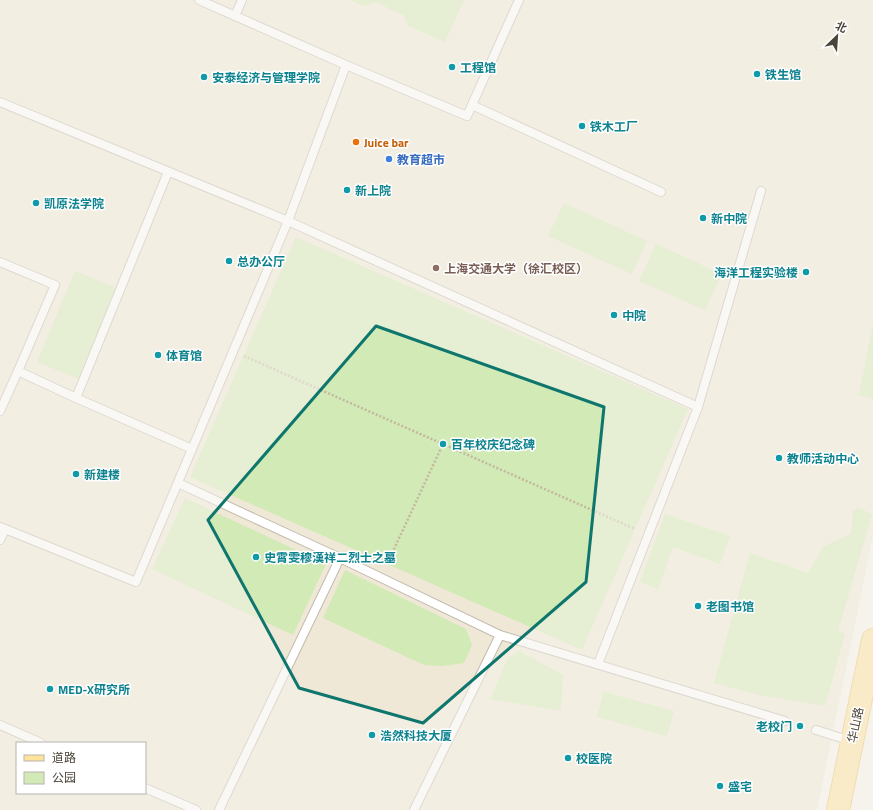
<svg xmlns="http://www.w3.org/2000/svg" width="873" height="810" font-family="'Titillium Web','Noto Sans SC',sans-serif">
<rect width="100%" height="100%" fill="#f6f3ec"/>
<path fill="#efe8d6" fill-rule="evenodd" d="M0 0H873V536L817 810H0ZM17 743H145V793H17Z"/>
<g fill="#d2eab5">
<polygon points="350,0 464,0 445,42 409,26 403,15 375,2 363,6"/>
<polygon points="564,203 647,241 632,274 548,236"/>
<polygon points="296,237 688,409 582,650 190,477"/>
<polygon points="656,244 722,274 705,310 639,281"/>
<polygon points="75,271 116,288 79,379 37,362"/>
<polygon points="873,324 873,399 859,395"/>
<polygon points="185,498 326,564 293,635 152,569"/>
<polygon points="859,508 872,514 838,631 845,634 825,706 759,695 714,683 750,553 808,573 824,546 851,534 853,510"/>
<polygon points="665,514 730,536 720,564 673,547 658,589 640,582"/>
<polygon points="345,570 466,629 472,645 464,663 442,666 424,665 323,618"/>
<polygon points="519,651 563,675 561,711 491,699 507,659"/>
<polygon points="604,692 674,711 667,736 597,717"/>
</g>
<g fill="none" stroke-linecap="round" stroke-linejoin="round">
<defs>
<g id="service">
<polyline points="235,16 242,0"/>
<polyline points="346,65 467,116 519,0"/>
<polyline points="0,102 288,221 346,65 199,0"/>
<polyline points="472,105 661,192"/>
<polyline points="0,262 55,285 18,371 76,398 168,172"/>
<polyline points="76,398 192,449"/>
<polyline points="698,407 761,191"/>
<polyline points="0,411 18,371"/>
<polyline points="178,483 340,558 500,635"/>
<polyline points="0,527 136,582 288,221 698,407 598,664"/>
<polyline points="0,540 5,529"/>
<polyline points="0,725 41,743"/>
<polyline points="816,730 851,741"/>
<polyline points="145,788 196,810"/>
<polyline points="219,810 340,558"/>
<polyline points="414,810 500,635 785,721"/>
</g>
<polyline id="primary" points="838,810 873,640"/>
</defs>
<use href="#service" stroke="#c2bbae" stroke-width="10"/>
<use href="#primary" stroke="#e6c16a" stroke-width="24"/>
<g stroke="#c4b79f" stroke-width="2.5" stroke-dasharray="2 2" stroke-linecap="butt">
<polyline points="244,356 635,529"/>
<polyline points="387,564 443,444"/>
</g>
<use href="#service" stroke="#fff" stroke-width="8"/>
<use href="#primary" stroke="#ffe39c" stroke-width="22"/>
</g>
<path d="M0 0H873V810H0ZM376 326 604 407 586 582 423 723 299 688 208 520Z" fill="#f6f3ec" fill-opacity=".55" fill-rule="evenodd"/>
<path fill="none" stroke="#0f766e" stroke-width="3" stroke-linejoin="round" d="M376 326 604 407 586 582 423 723 299 688 208 520Z"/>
<g fill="#0f9aa8" stroke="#fff" stroke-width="1.5">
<circle cx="452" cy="67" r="4"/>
<circle cx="757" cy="74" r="4"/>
<circle cx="204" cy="77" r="4"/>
<circle cx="582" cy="126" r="4"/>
<circle cx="347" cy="190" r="4"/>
<circle cx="36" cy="203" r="4"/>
<circle cx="703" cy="218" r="4"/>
<circle cx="229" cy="261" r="4"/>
<circle cx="806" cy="272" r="4"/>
<circle cx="614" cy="315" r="4"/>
<circle cx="158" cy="355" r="4"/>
<circle cx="443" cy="444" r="4"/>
<circle cx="779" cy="458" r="4"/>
<circle cx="76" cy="474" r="4"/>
<circle cx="256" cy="557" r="4"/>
<circle cx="698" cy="606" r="4"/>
<circle cx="50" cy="689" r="4"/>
<circle cx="800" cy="726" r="4"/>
<circle cx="372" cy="735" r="4"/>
<circle cx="568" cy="758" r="4"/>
<circle cx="720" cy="786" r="4"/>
</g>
<circle fill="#e8710a" stroke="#fff" stroke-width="1.5" cx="356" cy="142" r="4"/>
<circle fill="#3f7fe0" stroke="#fff" stroke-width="1.5" cx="389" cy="159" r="4"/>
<circle fill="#8d6e63" stroke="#fff" stroke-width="1.5" cx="436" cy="268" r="4"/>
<g text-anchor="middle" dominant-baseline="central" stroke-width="3" stroke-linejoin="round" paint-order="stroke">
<g font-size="12" font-weight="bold" fill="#0d838f" stroke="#fff" text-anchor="start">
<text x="460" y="67">工程馆</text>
<text x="765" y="74">铁生馆</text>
<text x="212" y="77">安泰经济与管理学院</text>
<text x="590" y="126">铁木工厂</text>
<text x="355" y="190">新上院</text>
<text x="44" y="203">凯原法学院</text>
<text x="711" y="218">新中院</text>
<text x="237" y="261">总办公厅</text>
<text x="798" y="272" text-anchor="end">海洋工程实验楼</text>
<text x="622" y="315">中院</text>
<text x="166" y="355">体育馆</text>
<text x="451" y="444">百年校庆纪念碑</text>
<text x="787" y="458">教师活动中心</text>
<text x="84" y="474">新建楼</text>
<text x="264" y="557">史霄雯穆漢祥二烈士之墓</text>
<text x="706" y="606">老图书馆</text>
<text x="58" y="689">MED-X研究所</text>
<text x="792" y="726" text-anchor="end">老校门</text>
<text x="380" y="735">浩然科技大厦</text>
<text x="576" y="758">校医院</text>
<text x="728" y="786">盛宅</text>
</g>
<g font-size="12" font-weight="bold" fill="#c56008" stroke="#fff" text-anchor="start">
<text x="364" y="142">Juice bar</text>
</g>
<g font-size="12" font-weight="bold" fill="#366cbe" stroke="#fff" text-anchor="start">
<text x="397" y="159">教育超市</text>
</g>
<g font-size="12" font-weight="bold" fill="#785e54" stroke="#fff" text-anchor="start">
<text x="444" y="268">上海交通大学（徐汇校区）</text>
</g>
<g font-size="12" fill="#4b4439" stroke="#fff">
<text transform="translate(855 725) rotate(-78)">华山路</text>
</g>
</g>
<rect x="16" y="742" width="130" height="52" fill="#ffffff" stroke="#b7b4b0"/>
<rect x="24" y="755" width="20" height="6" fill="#ffe39c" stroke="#b7b4b0"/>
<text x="52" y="762" font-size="12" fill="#4b4439">道路</text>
<rect x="24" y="772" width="20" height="12" fill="#d2eab5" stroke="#b7b4b0"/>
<text x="52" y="782" font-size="12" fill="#4b4439">公园</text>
<g transform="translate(837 36) rotate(25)" stroke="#ffffff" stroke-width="3" paint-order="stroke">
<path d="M0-3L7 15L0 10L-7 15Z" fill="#4b4439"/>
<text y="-6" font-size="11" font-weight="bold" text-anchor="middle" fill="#4b4439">北</text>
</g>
</svg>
